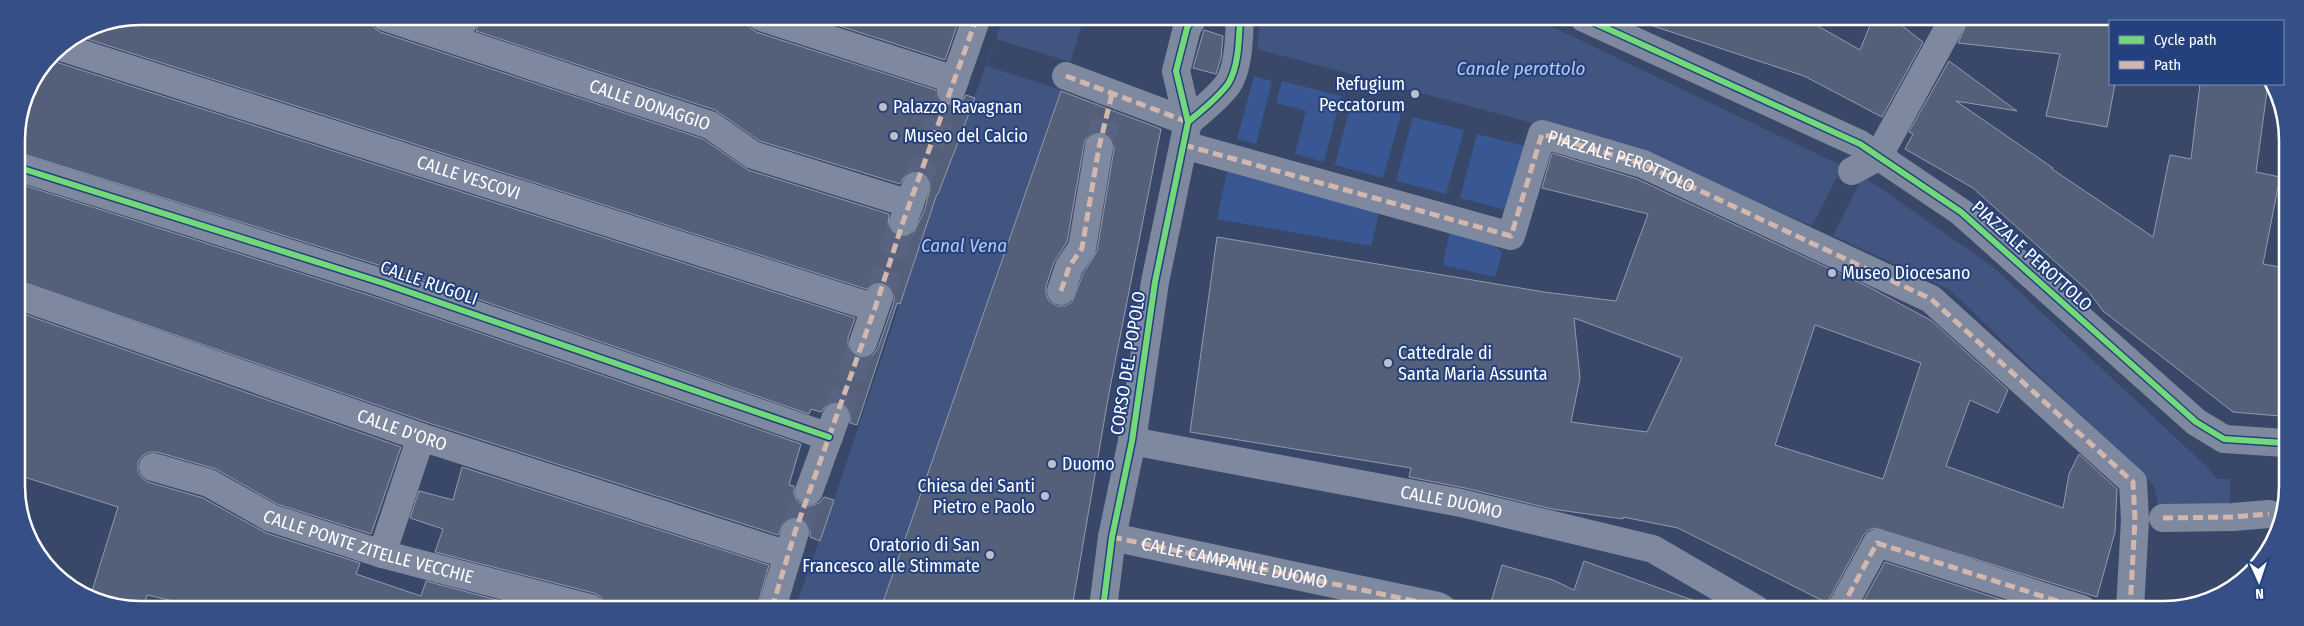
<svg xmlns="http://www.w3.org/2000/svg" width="2304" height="626" font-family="'Fira Sans Condensed',sans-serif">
<rect width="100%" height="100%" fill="#394869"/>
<g fill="#395793">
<polygon points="1254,76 1272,81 1256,144 1237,139"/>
<polygon points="1282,81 1341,96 1324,162 1295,154 1306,111 1276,103"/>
<polygon points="1352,100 1401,114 1383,178 1335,165"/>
<polygon points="1413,117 1464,130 1446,194 1396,181"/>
<polygon points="1477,134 1530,147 1513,212 1460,198"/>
<polygon points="1227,172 1379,212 1371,246 1217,219"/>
<polygon points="1450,230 1493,241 1502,253 1495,277 1443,265"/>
</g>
<g fill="#415580">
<polygon points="1004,17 1084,17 1066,76 881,608 795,608 834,500 925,229"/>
<polygon points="1154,17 1534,18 1863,176 1993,267 2205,465 2217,479 2230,479 2230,505 2159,507 2154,486 1950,290 1819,229 1633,150 1153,21"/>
</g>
<g fill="#394869">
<polygon points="1154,17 1260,18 1257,50 1153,21"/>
<polygon points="996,39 1070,62 1061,90 987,66"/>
<polygon points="1842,167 1863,176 1833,236 1812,226"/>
</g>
<g fill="#54607a" stroke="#929aae" fill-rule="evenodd">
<polygon points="140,16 370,17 373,27 380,32 703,139 748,170 889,214 888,225 891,232 898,237 906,237 913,234 925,209 931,184 928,176 922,172 914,171 906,174 900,184 760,141 715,110 476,31 480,17 746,17 749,27 756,32 936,90 939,101 945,106 953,106 961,103 966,95 975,98 938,194 937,194 900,304 897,303 857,425 850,423 851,415 848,407 841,402 834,402 826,405 821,412 811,409 809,414 388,268 17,152 16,132 26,92 49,57 56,62 855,318 848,338 848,345 851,353 857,358 865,358 873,355 878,348 894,302 894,294 890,286 885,282 876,282 866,289 78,36 93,26"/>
<polygon points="812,17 960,17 945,60"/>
<polygon points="1648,18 1804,18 1860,50 1873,18 1892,18 1923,42 1882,117 1804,76 1647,24"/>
<polygon points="1969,18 2110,19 2110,84 2115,84 2107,127 2046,116 2060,54 1958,43"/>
<polygon points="1204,30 1223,36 1221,58 1216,74 1193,68"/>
<polygon points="1949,61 2017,111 1956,101 2053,168 2052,169 2153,237 2170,155 2191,159 2200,84 2268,84 2256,172 2280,177 2263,264 2285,268 2285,357 2280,416 2233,412 2103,311 2088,291 1973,188 1905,149 1913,134 1909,132"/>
<path d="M1061 91 1161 129 1109 393 1072 608H881ZM1094 132H1101L1109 135 1113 141 1114 149 1097 251 1083 274 1072 302 1065 306H1057L1049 301 1046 294V286L1054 262 1067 242 1084 144 1087 137Z"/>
<path d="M1552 153 1637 179 1869 287 1932 321 2008 390 1998 413 1970 400 1946 466 2063 508 2069 474 2079 454 2117 489 2115 532 2097 597 1875 528 1868 530 1863 536 1827 603 1678 528 1623 517V519L1552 509 1465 488 1409 477 1411 468 1190 432 1217 237 1544 292 1616 301 1648 214 1542 188ZM1574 318 1682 358 1647 432 1571 422 1580 378ZM1815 325 1921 363 1883 479 1775 445Z"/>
<polygon points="17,183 378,298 801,444 789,485 794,486 794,493 797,501 803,505 811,506 819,503 824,497 834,500 820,541 810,537 810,528 807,522 800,517 792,517 785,520 778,535 426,422 17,280"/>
<polygon points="18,312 401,447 371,534 277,504 216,469 157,452 149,452 142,456 138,462 138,471 142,478 148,482 203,498 266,533 360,563 356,574 421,596 426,581 527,608 200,607 147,595 144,607 116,607 91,594 118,507 18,475"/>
<polygon points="462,467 769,565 757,608 605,608 601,597 594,593 435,552 443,529 410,518 419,491 453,500"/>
<polygon points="1584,561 1706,605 1705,609 1489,609 1502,565 1553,580 1574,590"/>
<polygon points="1885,562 2030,609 1859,609"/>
</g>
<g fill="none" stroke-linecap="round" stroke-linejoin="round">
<g stroke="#576380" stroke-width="28" stroke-dasharray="28 14" stroke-linecap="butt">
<polyline points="1099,147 1109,105"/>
<polyline points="916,186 951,91"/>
<polyline points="879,297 903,222"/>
<polyline points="836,417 863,343"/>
<polyline points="795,532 809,491"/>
</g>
<g stroke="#7e89a0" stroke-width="28">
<polyline points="1066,76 1188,122"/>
<polyline points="951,91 977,17"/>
<path id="s1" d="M1184 145 1511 236 1542 134 1643 164 1931 299 2133 482 2135 520 2130 609"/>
<polyline points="903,222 916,186"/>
<polyline points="1061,291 1069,267 1082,248 1099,147"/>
<polyline points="863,343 879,297"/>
<polyline points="809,491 836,417"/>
<polyline points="2163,518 2233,517 2269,514"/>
<polyline points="772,608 795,532"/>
<polyline points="1841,609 1877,543 2082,609"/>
</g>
<g stroke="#7e89a0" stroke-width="28">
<path id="s2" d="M385 17 710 125 753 155 910 204"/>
<polyline points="761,17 955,80"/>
<polyline points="1584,18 1860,144 1961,212 2196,422 2224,439 2285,443"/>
<polyline points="456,40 465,17"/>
<path id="s3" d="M61 47 875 308"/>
<polyline points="17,167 383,283 829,437"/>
<polyline points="1852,171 1878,157 1954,18"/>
<path id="s4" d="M17 295 421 437 788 555"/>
<path id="s5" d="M1132 441 1461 503 1653 549 1756 609"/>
<path id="s6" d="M153 467 209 483 271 518 336 539 382 554 590 608"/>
<polyline points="1112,537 1438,606 1443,609"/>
<polyline points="382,554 421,437"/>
</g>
<g stroke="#7e89a0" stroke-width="28">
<path d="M1188 122C1202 110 1217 99 1228 84 1239 67 1239 37 1240 18"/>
<polyline points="1103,608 1112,537 1132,441 1155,282 1188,122 1176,71 1187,28 1193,18"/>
</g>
<g stroke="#d1b7ad" stroke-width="5" stroke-dasharray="10 5" stroke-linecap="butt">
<polyline points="1066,76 1188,122"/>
<polyline points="1184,145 1511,236 1542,134 1643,164 1931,299 2133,482 2135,520 2130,609"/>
<polyline points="1061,291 1069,267 1082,248 1099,147 1112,94"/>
<polyline points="2163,518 2233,517 2269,514"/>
<path id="s7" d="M1112 537 1438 606 1443 609"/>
<polyline points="772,608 795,532 875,308 903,222 977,17"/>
<polyline points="1841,609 1877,543 2082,609"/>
</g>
<defs>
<g id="cycleway">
<polyline points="1584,18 1860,144 1961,212 2196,422 2224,439 2285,443"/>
<path d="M1188 122C1202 110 1217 99 1228 84 1239 67 1239 37 1240 18"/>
<polyline points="17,167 383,283 829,437"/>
<polyline points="1103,608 1112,537 1132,441 1155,282 1188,122 1176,71 1187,28 1193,18"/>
</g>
</defs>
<use href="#cycleway" stroke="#25417d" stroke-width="9"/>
<use href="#cycleway" stroke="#71d979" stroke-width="6"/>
</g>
<g fill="#babfca" stroke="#25417d" stroke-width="2">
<circle cx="1415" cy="94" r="5"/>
<circle cx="883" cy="107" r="5"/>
<circle cx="894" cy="136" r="5"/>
<circle cx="1832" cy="273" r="5"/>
<circle cx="1388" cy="363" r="5"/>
<circle cx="1052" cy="464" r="5"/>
<circle cx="1045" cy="496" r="5"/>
<circle cx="990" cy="555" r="5"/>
</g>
<g text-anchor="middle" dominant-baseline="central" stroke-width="4" stroke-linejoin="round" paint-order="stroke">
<g font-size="18" fill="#fff" stroke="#25417d" text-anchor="start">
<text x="1405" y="84" text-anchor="end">Refugium<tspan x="1405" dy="21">Peccatorum</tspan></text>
<text x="893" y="107">Palazzo Ravagnan</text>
<text x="904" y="136">Museo del Calcio</text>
<text x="1842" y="273">Museo Diocesano</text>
<text x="1398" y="353">Cattedrale di<tspan x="1398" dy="21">Santa Maria Assunta</tspan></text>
<text x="1062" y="464">Duomo</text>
<text x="1035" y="486" text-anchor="end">Chiesa dei Santi<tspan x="1035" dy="21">Pietro e Paolo</tspan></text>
<text x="980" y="545" text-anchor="end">Oratorio di San<tspan x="980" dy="21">Francesco alle Stimmate</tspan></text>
</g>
<g font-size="18" fill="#fff" stroke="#25417d">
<text stroke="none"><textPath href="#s2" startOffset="279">CALLE DONAGGIO</textPath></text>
<text stroke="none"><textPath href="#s1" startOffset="530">PIAZZALE PEROTTOLO</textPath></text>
<text stroke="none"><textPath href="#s3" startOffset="428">CALLE VESCOVI</textPath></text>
<text transform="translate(2032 256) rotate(42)">PIAZZALE PEROTTOLO</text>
<text transform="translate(429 283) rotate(19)">CALLE RUGOLI</text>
<text transform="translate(1128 363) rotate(-81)">CORSO DEL POPOLO</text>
<text stroke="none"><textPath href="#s4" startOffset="408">CALLE D'ORO</textPath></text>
<text stroke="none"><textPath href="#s5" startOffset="325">CALLE DUOMO</textPath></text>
<text stroke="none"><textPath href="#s6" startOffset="231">CALLE PONTE ZITELLE VECCHIE</textPath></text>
<text stroke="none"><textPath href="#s7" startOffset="125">CALLE CAMPANILE DUOMO</textPath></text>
</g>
<g font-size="19" font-style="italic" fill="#b5c8ed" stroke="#25417d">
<text x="1521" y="68">Canale perottolo</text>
<text x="964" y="245">Canal Vena</text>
</g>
</g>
<path d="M0 0H2304V626H0ZM140 25H2164A115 115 0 0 1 2279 140V486A115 115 0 0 1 2164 601H140A115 115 0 0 1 25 486V140A115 115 0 0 1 140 25Z" fill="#365087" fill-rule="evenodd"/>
<path fill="none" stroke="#fff" stroke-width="2.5" d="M140 25H2164A115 115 0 0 1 2279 140V486A115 115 0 0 1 2164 601H140A115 115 0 0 1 25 486V140A115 115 0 0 1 140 25Z"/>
<rect x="2109" y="20" width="175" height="65" fill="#25417d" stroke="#7c8db1"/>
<rect x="2119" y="36" width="25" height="8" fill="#71d979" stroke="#7c8db1"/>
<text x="2154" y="45" font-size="15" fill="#ffffff">Cycle path</text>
<rect x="2119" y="61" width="25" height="8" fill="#d1b7ad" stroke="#7c8db1"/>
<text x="2154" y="70" font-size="15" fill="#ffffff">Path</text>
<g transform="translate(2259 581) rotate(177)" stroke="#25417d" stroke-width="4" paint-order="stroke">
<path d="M0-4L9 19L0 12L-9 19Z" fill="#ffffff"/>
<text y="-8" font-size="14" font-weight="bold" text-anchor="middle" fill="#ffffff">N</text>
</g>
</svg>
